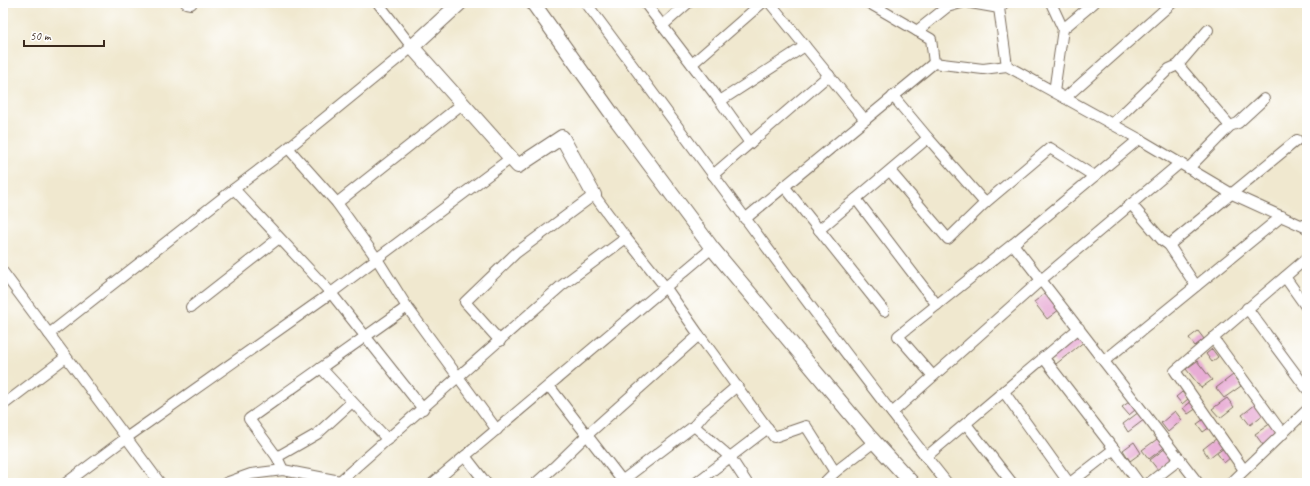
<svg xmlns="http://www.w3.org/2000/svg" width="1310" height="486" font-family="Caveat,sans-serif">
<rect width="100%" height="100%" fill="#fff"/>
<filter id="ink" filterUnits="userSpaceOnUse"><feTurbulence type="fractalNoise" baseFrequency=".025" numOctaves="2"/><feDisplacementMap in="SourceGraphic" scale="8" xChannelSelector="R" yChannelSelector="G"/><feConvolveMatrix kernelMatrix="1 2 1 2 8 2 1 2 1" color-interpolation-filters="sRGB"/></filter>
<filter id="wash" filterUnits="userSpaceOnUse"><feTurbulence type="fractalNoise" baseFrequency=".012" numOctaves="4" result="noise"/><feDisplacementMap in="SourceGraphic" scale="16" xChannelSelector="R" yChannelSelector="G"/><feGaussianBlur stdDeviation="0.9" result="paint"/><feColorMatrix in="noise" values="0 0 0 0 0 0 0 0 0 0 0 0 0 0 0 0 0 1.4 0 .05"/><feComposite in="paint" operator="in"/></filter>
<g filter="url(#wash)">
<rect width="100%" height="100%" fill="#f0e8cf"/>
<g id="blocks">
<g fill="#e8add5">
<polygon points="1047,292 1060,309 1047,319 1034,302"/>
<polygon points="1198,331 1204,339 1195,346 1189,338"/>
<polygon points="1078,333 1085,341 1056,364 1049,356"/>
<polygon points="1212,349 1218,357 1212,362 1206,354"/>
<polygon points="1197,361 1212,380 1201,388 1186,369"/>
<polygon points="1233,375 1241,386 1224,398 1216,388"/>
<polygon points="1182,392 1188,399 1182,404 1176,397"/>
<polygon points="1227,398 1234,407 1220,418 1212,409"/>
<polygon points="1192,401 1197,408 1188,414 1183,408"/>
<polygon points="1129,402 1135,410 1129,415 1122,407"/>
<polygon points="1256,404 1264,414 1250,425 1242,415"/>
<polygon points="1175,411 1182,420 1168,432 1161,423"/>
<polygon points="1139,412 1145,419 1128,432 1123,424"/>
<polygon points="1204,419 1210,427 1203,432 1197,424"/>
<polygon points="1271,423 1279,434 1263,445 1255,434"/>
<polygon points="1160,437 1166,446 1149,459 1142,450"/>
<polygon points="1217,438 1224,446 1209,458 1203,449"/>
<polygon points="1134,442 1141,453 1130,461 1123,450"/>
<polygon points="1167,447 1174,458 1158,470 1150,460"/>
<polygon points="1224,448 1231,457 1224,463 1217,453"/>
</g>
</g>
</g>
<g filter="url(#ink)">
<use href="#blocks" fill-opacity="0" stroke="#7a6c5c" stroke-width="1"/>
<g fill="none" stroke-linecap="round" stroke-linejoin="round">
<defs>
<g id="street">
<polyline points="186,3 191,4 192,3"/>
<path d="M586 3C706 163 822 327 947 483"/>
<polyline points="645,3 720,101 805,46 865,120"/>
<polyline points="770,3 805,46"/>
<polyline points="869,3 931,39 934,63"/>
<polyline points="971,3 999,8 1004,3"/>
<polyline points="1051,3 1063,29 1054,92"/>
<polyline points="999,8 1007,66"/>
<polyline points="662,26 688,3"/>
<polyline points="1063,29 1094,3"/>
<polyline points="917,31 947,7 961,3"/>
<polyline points="692,64 762,3"/>
<polyline points="1178,65 1230,126"/>
<polyline points="893,96 928,138"/>
<polyline points="1065,98 1172,3"/>
<polyline points="720,101 750,143"/>
<polyline points="1112,124 1169,69 1178,65 1208,30"/>
<polyline points="1139,139 1013,244 1041,280 1180,163"/>
<polyline points="288,148 337,203 377,259 407,307"/>
<polyline points="1189,168 1230,126 1238,123 1264,99"/>
<polyline points="890,171 948,239 985,203"/>
<polyline points="713,175 829,75"/>
<polyline points="784,186 884,311"/>
<polyline points="234,189 331,293 423,409"/>
<polyline points="856,199 937,305"/>
<polyline points="337,203 462,104"/>
<polyline points="1131,204 1162,240 1169,245 1196,286"/>
<polyline points="745,219 934,63 983,69 1007,66 1139,139 1232,194 1307,228"/>
<polyline points="819,230 928,138 985,203 1050,148 1094,176"/>
<polyline points="1169,245 1297,140"/>
<polyline points="3,272 160,483"/>
<polyline points="1285,277 1307,308"/>
<polyline points="191,307 279,238"/>
<polyline points="1247,308 1307,389"/>
<polyline points="49,334 234,189 288,148 412,47 378,3"/>
<polyline points="699,335 774,437 806,426 835,472 824,483"/>
<polyline points="1213,338 1283,434"/>
<polyline points="500,341 465,302 516,253 594,195 626,238"/>
<polyline points="1043,357 1114,449"/>
<polyline points="1104,361 1282,216"/>
<polyline points="321,368 388,440"/>
<polyline points="933,376 898,336 1013,244"/>
<polyline points="549,386 624,483"/>
<polyline points="1004,392 1069,483"/>
<polyline points="3,405 66,357"/>
<polyline points="892,413 1041,280 1198,483"/>
<polyline points="966,424 1012,483"/>
<polyline points="694,426 730,457 747,483"/>
<polyline points="465,456 486,483"/>
<polyline points="277,457 317,434 352,402"/>
<polyline points="926,457 1079,328"/>
<polyline points="283,470 277,457 249,419 407,307 497,430"/>
<polyline points="1244,470 1175,371 1307,258"/>
<polyline points="835,472 874,442"/>
<polyline points="340,481 561,286 626,238 666,288 699,335 587,435 554,467 536,483"/>
<polyline points="66,483 126,438 331,293 511,158"/>
<polyline points="226,483 251,474 283,470 340,481 343,483"/>
<polyline points="433,483 712,248"/>
<polyline points="619,483 694,426 704,414 737,386"/>
<polyline points="696,483 768,428"/>
<polyline points="1070,483 1114,449 1139,483"/>
<polyline points="1149,483 1180,459"/>
<polyline points="1231,483 1307,410"/>
</g>
<g id="secondary">
<polyline points="460,3 412,47 518,166 562,137 594,195"/>
<polyline points="533,3 612,114 712,248 869,436 912,483"/>
</g>
</defs>
<use href="#street" stroke="#7a6c5c" stroke-width="12"/>
<use href="#secondary" stroke="#7a6c5c" stroke-width="16"/>
<use href="#street" stroke="#fff" stroke-width="10"/>
<use href="#secondary" stroke="#fff" stroke-width="14"/>
</g>
</g>
<rect width="1310" height="486" fill="none" stroke="#fff" stroke-width="16"/>
<path d="M24 40v6h80v-6" fill="none" stroke="#3b2a1e" stroke-width="2"/>
<text x="30" y="40" font-size="12" fill="#3b2a1e" stroke="#ffffff" stroke-width="3" paint-order="stroke">50 m</text>
</svg>
